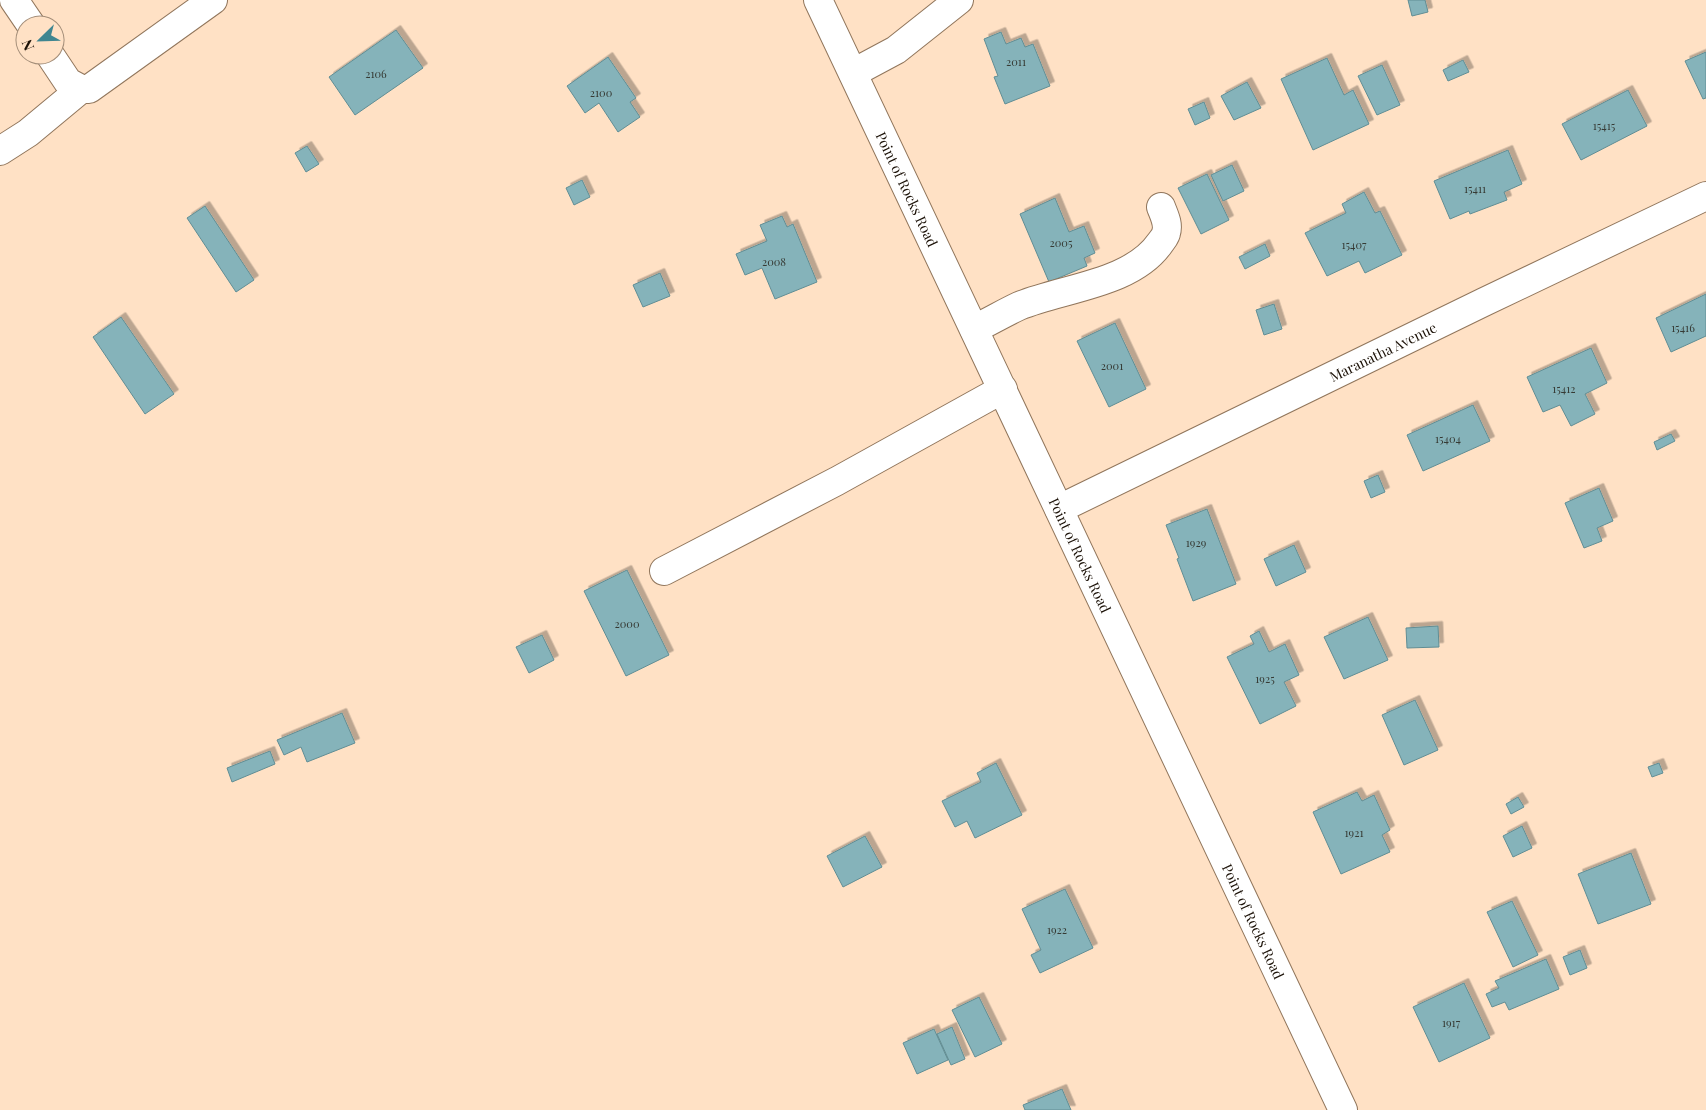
<svg xmlns="http://www.w3.org/2000/svg" width="1706" height="1110" font-family="'Playfair Display',serif">
<defs>
<filter id="shadow"><feDropShadow dx="4.5" dy="-4.5" stdDeviation="0" flood-color="#0004"/></filter>
</defs>
<rect width="100%" height="100%" fill="#ffe1c5"/>
<g fill="#85b3ba" stroke="#608d94" filter="url(#shadow)">
<polygon points="1408,0 1425,0 1428,12 1412,16"/>
<polygon points="396,30 423,68 355,115 329,77"/>
<polygon points="1001,32 1006,44 1021,38 1025,47 1033,44 1050,86 1005,104 994,77 998,76 984,39"/>
<polygon points="1706,52 1706,98 1703,99 1685,61"/>
<polygon points="608,57 636,98 630,102 640,117 618,132 599,103 585,113 567,86"/>
<polygon points="1327,58 1344,95 1353,90 1369,124 1313,150 1281,79"/>
<polygon points="1463,60 1469,72 1448,81 1443,70"/>
<polygon points="1382,65 1400,105 1377,115 1358,76"/>
<polygon points="1247,82 1261,108 1234,120 1221,96"/>
<polygon points="1628,90 1647,126 1581,160 1562,124"/>
<polygon points="1204,102 1210,118 1195,125 1188,109"/>
<polygon points="307,146 319,164 306,172 295,153"/>
<polygon points="1508,150 1522,184 1504,192 1507,200 1470,214 1469,211 1450,219 1434,181"/>
<polygon points="1232,165 1244,191 1223,201 1211,175"/>
<polygon points="1207,174 1229,220 1201,234 1178,188"/>
<polygon points="582,180 590,197 574,205 566,188"/>
<polygon points="1364,192 1375,213 1380,211 1402,255 1365,273 1359,261 1327,276 1305,233 1346,213 1342,204"/>
<polygon points="1055,198 1069,232 1084,226 1095,253 1084,258 1087,266 1049,282 1020,214"/>
<polygon points="205,206 254,280 236,292 187,218"/>
<polygon points="782,216 787,227 793,224 817,282 775,299 762,268 745,275 736,254 767,241 760,225"/>
<polygon points="1265,244 1270,256 1245,269 1239,257"/>
<polygon points="660,273 670,296 643,307 633,285"/>
<polygon points="1706,294 1706,336 1671,352 1656,318"/>
<polygon points="1274,304 1282,329 1264,335 1256,310"/>
<polygon points="121,317 174,394 145,414 93,337"/>
<polygon points="1115,323 1146,389 1109,407 1077,341"/>
<polygon points="1591,348 1607,383 1585,394 1595,414 1571,426 1560,405 1543,412 1527,377"/>
<polygon points="1473,405 1490,441 1423,471 1407,435"/>
<polygon points="1671,434 1675,441 1657,450 1654,442"/>
<polygon points="1378,475 1385,492 1371,498 1364,481"/>
<polygon points="1599,488 1613,521 1597,528 1602,541 1584,548 1565,503"/>
<polygon points="1207,509 1236,584 1193,601 1177,559 1179,558 1166,525"/>
<polygon points="1294,545 1306,572 1276,586 1264,559"/>
<polygon points="627,570 669,655 626,676 584,591"/>
<polygon points="1368,617 1388,660 1344,679 1324,637"/>
<polygon points="1438,626 1439,647 1407,648 1406,628"/>
<polygon points="1259,631 1269,652 1285,644 1299,675 1284,682 1296,706 1260,724 1227,657 1254,644 1250,636"/>
<polygon points="542,635 554,660 529,673 516,647"/>
<polygon points="1415,700 1438,750 1404,765 1382,715"/>
<polygon points="342,713 355,743 307,762 301,747 284,755 277,740"/>
<polygon points="270,751 275,764 232,782 227,768"/>
<polygon points="996,763 1022,815 975,838 967,821 955,827 942,801 981,782 977,773"/>
<polygon points="1659,763 1663,773 1652,777 1648,767"/>
<polygon points="1357,792 1362,801 1374,795 1390,830 1382,835 1390,852 1341,874 1313,812"/>
<polygon points="1518,797 1524,807 1511,814 1506,804"/>
<polygon points="1522,826 1532,848 1513,857 1503,836"/>
<polygon points="865,836 882,867 843,887 827,856"/>
<polygon points="1631,853 1651,904 1598,924 1578,874"/>
<polygon points="1065,889 1093,948 1040,973 1031,955 1041,950 1022,909"/>
<polygon points="1512,901 1538,955 1513,967 1487,912"/>
<polygon points="1580,950 1587,968 1570,975 1563,957"/>
<polygon points="1546,959 1559,989 1509,1010 1505,1002 1492,1007 1486,994 1499,988 1495,981"/>
<polygon points="1464,983 1490,1038 1439,1062 1413,1007"/>
<polygon points="979,997 1002,1044 975,1057 952,1010"/>
<polygon points="952,1027 965,1059 951,1065 937,1034"/>
<polygon points="934,1029 948,1060 917,1074 903,1043"/>
<polygon points="1062,1089 1071,1110 1025,1110 1023,1105"/>
</g>
<g fill="none" stroke-linecap="round" stroke-linejoin="round">
<defs>
<g id="minor">
<polyline points="14,0 31,25"/>
<path id="s1" d="M818 0 1343 1110"/>
<polyline points="50,55 68,82 81,89"/>
<polyline points="853,73 896,50 959,0"/>
<polyline points="0,151 28,133 81,89 89,89 213,0"/>
<path d="M974 329C989 322 1004 313 1019 306 1062 288 1132 284 1160 243 1162 240 1166 236 1166 233 1169 224 1164 215 1161 207"/>
<path id="s2" d="M1059 509 1484 302 1706 196"/>
<polyline points="664,571 837,481 1003,389"/>
</g>
</defs>
<use href="#minor" stroke="#91765c" stroke-width="30"/>
<use href="#minor" stroke="#fff" stroke-width="28"/>
</g>
<g text-anchor="middle" dominant-baseline="central" stroke-width="4.5" stroke-linejoin="round" paint-order="stroke">
<g font-size="11" fill="#363a34">
<text x="1016" y="61">2011</text>
<text x="376" y="73">2106</text>
<text x="601" y="92">2100</text>
<text x="1604" y="125">15415</text>
<text x="1475" y="188">15411</text>
<text x="1061" y="242">2005</text>
<text x="1354" y="244">15407</text>
<text x="774" y="261">2008</text>
<text x="1683" y="327">15416</text>
<text x="1112" y="365">2001</text>
<text x="1564" y="388">15412</text>
<text x="1448" y="438">15404</text>
<text x="1196" y="542">1929</text>
<text x="627" y="623">2000</text>
<text x="1265" y="678">1925</text>
<text x="1354" y="832">1921</text>
<text x="1057" y="929">1922</text>
<text x="1451" y="1022">1917</text>
</g>
<g font-size="14" fill="#1b1107" stroke="#ffe1c5">
<text stroke="none"><textPath href="#s1" startOffset="209">Point of Rocks Road</textPath></text>
<text stroke="none"><textPath href="#s2" startOffset="360">Maranatha Avenue</textPath></text>
<text stroke="none"><textPath href="#s1" startOffset="614">Point of Rocks Road</textPath></text>
<text stroke="none"><textPath href="#s1" startOffset="1019">Point of Rocks Road</textPath></text>
</g>
</g>
<g transform="translate(40 40) rotate(247)"><circle r="24" fill="#ffe1c5" stroke="#a48e79"/>
<path d="M0-4L9 19L0 12L-9 19Z" fill="#408690"/>
<text y="-8" font-size="14" font-weight="bold" text-anchor="middle" fill="#1b1107">N</text>
</g>
</svg>
